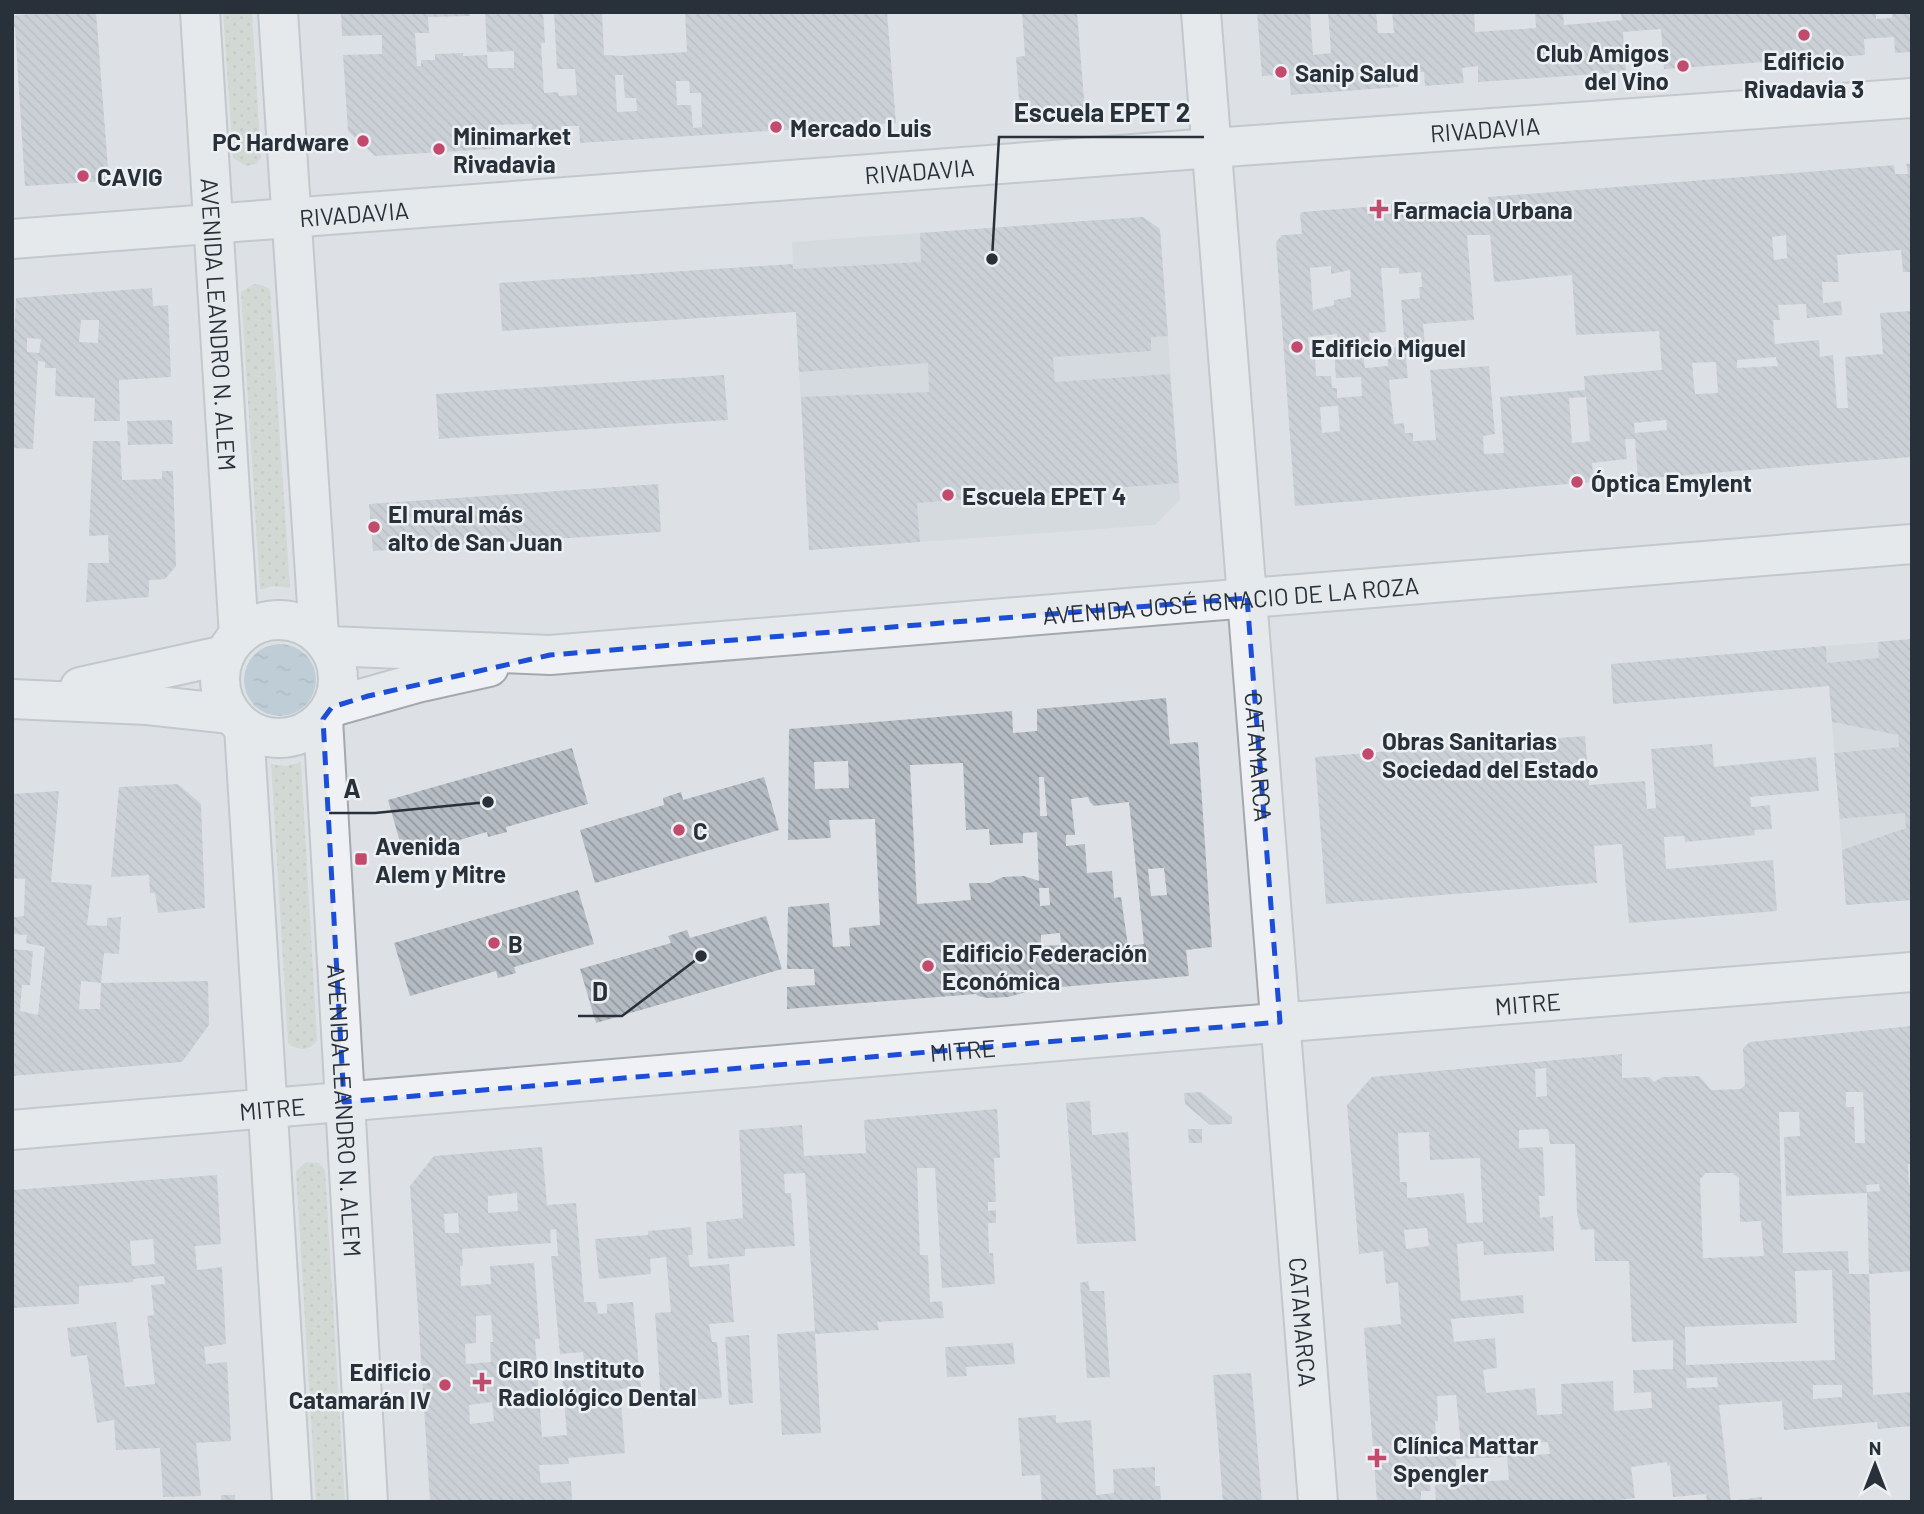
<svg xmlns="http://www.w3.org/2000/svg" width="1924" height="1514" font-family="Barlow,sans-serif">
<defs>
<pattern id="grass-dots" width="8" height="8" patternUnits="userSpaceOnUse" patternTransform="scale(1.75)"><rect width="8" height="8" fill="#c5cfbe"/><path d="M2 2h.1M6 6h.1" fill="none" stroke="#a9b2a4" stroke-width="1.8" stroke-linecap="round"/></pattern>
<pattern id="water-ripples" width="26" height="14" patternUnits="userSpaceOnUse" patternTransform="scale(1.75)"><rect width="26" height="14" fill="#9ab3c3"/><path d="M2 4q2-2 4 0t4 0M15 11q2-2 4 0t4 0" fill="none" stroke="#7e929f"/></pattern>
<pattern id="building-back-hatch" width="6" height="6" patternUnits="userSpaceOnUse" patternTransform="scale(1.75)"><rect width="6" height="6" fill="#b4bbc2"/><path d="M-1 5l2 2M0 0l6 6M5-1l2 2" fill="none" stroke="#92999f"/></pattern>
</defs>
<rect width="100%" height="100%" fill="#dde1e5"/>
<g fill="#cbd1d6">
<polygon points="1143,217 1160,229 1180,500 1155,525 809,550 792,242"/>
<polygon points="1912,639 1912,900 1846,905 1826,646"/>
</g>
<g fill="url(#grass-dots)">
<polygon points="223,12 252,12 261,158 256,164 246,166 233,158"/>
<polygon points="254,284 262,285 270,289 290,588 273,586 260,590 241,292"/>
<path d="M301 762 317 1040C310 1052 298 1051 288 1043L271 764 286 766Z"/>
<polygon points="306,1162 319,1163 325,1170 345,1502 316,1502 296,1171"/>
</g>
<circle fill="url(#water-ripples)" cx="280" cy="680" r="36"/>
<g fill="url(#building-back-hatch)" fill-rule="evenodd">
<polygon points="46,12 96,12 109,181 25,186 15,27 12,27 12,16"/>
<path d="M341 12H470V16L428 17 429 33H415L417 66H421V60H435V54L463 53V56L487 55 488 68H514V51L487 52 485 12H543L545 43H541L544 93 558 92 559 96 577 95 575 69H557L554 12H602L604 55 622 56 687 52 685 12H887L896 123 580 143 579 126H561V144L533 146 532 124 492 125 493 149 375 156 348 131 343 55 382 54V35L342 36ZM615 75H623L625 98H636L637 111 617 112ZM676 81H689L690 93H701L702 127 693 128 691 105H677Z"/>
<polygon points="1022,12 1077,12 1085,111 1020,115 1016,57 1025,56"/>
<polygon points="1257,12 1310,12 1313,55 1331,53 1328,12 1376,12 1378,33 1394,33 1392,12 1474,12 1475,32 1536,28 1535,12 1563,12 1564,25 1622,20 1621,12 1876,12 1876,19 1892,18 1892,12 1912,12 1912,52 1895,53 1894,37 1864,39 1865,55 1664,69 1661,29 1623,32 1626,72 1478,82 1478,66 1462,68 1464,83 1425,86 1424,72 1411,73 1410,66 1396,69 1398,87 1291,95 1289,74 1262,76"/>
<path d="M1912 163V272H1903L1901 250 1837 255 1839 282H1822L1823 303 1841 301 1842 315 1807 318 1806 304 1778 305 1780 320H1773L1775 344 1819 340 1820 357 1833 355 1837 408H1848L1845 357 1883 354 1880 313 1912 311V457L1638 479 1635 439H1625L1627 459 1592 463 1594 482 1295 506 1276 242 1282 235 1302 234 1300 214 1302 212 1428 202 1429 215 1489 211 1488 197 1894 165 1895 174H1908L1906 164ZM1467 235H1490L1494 282 1572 275 1576 335 1659 331 1662 370 1584 376 1585 390 1500 397 1504 453 1484 454 1483 436 1495 434 1489 366 1430 370 1436 440 1413 441V433H1405L1404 423 1394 424 1389 380 1408 378 1405 347 1387 348 1388 366 1365 368 1362 350H1370L1369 333 1386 332 1381 268H1399V274L1421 272 1422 287H1419L1420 298 1401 300 1405 347 1425 345 1423 324 1474 320ZM1786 235 1787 258 1774 260 1772 237ZM1331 266V274L1350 270 1351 297 1334 300V305L1313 310 1310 268ZM1337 334 1339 353H1334L1336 378 1361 377 1362 396 1337 398V388H1332L1331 376H1316L1315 357H1310L1308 337ZM1776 357 1778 366 1737 368V360ZM1716 362 1718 393 1695 394 1692 363ZM1586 397 1590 441 1572 443 1569 398ZM1338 406 1340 431 1322 433 1320 407ZM1666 420 1667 430 1635 433 1634 423Z"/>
<polygon points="1143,217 1160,229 1168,336 1151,337 1151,351 1053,357 1055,382 1170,374 1179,483 917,503 920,542 809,550 801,397 929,392 928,363 799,372 796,312 502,331 499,283 793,264 793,269 921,262 920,233"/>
<path d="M152 288 153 306 168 305 171 377 119 380 120 421H94L95 398 55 396 56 368H45V362L38 361 33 449 12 448V376L16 298ZM81 320H99L98 343 79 342ZM27 338 41 339 39 353 27 352Z"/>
<polygon points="724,375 728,420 439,439 436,394"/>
<polygon points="172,420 173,444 128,445 127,421"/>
<polygon points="93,441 120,441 122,480 162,479 162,471 173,471 176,566 165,579 149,580 149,597 86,602 88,563 109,563 108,535 89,536"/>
<polygon points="658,484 661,532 373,551 369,504"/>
<polygon points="1912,639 1912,900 1846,905 1842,850 1906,828 1905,813 1840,819 1834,753 1899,747 1898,735 1832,722 1829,686 1613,704 1611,664 1826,646 1827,663 1879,658 1878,642"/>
<path d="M1166 698 1170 744 1198 742 1212 947 1186 950 1189 976 1038 989 1008 997 988 998 978 996 976 994 787 1009V987L815 985 814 969H787L788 907 829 903 833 947 850 946 849 928 880 925 875 819 829 820 831 838 788 840 789 729 1012 711 1013 733 1037 731V709ZM848 761 849 788 815 789 814 762ZM963 763 966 830 989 829 990 845 1023 843V833L1037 832 1039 881 1024 876 1003 877 990 883H969L971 900 917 904 910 765ZM1039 777H1044L1047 816H1040ZM1088 797 1090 802 1094 806 1129 802 1144 944 1128 946 1121 897 1114 898 1112 871 1087 873 1085 844 1066 846V835H1075L1071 799ZM1164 868 1167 895 1151 896 1148 869ZM1039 888H1049L1050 905 1040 906ZM1060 933 1061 945 1041 946V935Z"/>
<polygon points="1585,736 1589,785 1645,781 1647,809 1656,808 1651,749 1712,744 1714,767 1816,757 1819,791 1750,797 1751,807 1770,805 1772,829 1754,830 1755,835 1685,842 1684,836 1664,837 1666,869 1773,860 1777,911 1629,923 1622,844 1594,846 1597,883 1326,904 1315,757"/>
<polygon points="572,748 588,804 506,827 507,832 488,837 487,832 404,856 388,800"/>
<polygon points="764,777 779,830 595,883 580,830 664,805 663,798 681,792 683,800"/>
<polygon points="178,784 201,804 205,908 158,913 155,893 150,893 149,875 111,877 119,787"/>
<path d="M59 791 51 882 92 885 87 925 107 926V918L121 917 119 954 104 953 101 983 208 981 209 1025 182 1062 12 1076V949L33 951 30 985H22L20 1011 38 1015 45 947 26 943 27 935 12 934 14 917 24 916 25 879 12 878V794ZM81 981 101 983 100 1009H79Z"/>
<polygon points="578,890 594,944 514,967 516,973 498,978 496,971 410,996 394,943"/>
<polygon points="766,916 782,969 596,1023 580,969 671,943 668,936 687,930 690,938"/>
<path d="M1912 1026V1164H1908L1909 1185H1912V1271L1869 1274 1867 1193 1786 1196 1784 1137 1800 1136 1799 1112H1779L1783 1253 1848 1251 1849 1274H1869L1873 1395 1912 1392V1426L1878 1429 1877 1422 1784 1430 1782 1401 1719 1405 1731 1502H1707L1706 1494 1673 1497 1670 1465 1667 1466V1462L1631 1467 1635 1498 1606 1502H1436L1435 1484 1509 1480 1507 1457 1456 1459V1477L1429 1478 1431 1491H1421V1502H1377L1364 1328 1401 1324 1398 1282 1386 1284 1383 1251 1359 1254 1347 1105 1372 1077 1622 1054V1078L1649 1077 1654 1082 1662 1077 1699 1076 1711 1090 1741 1089 1745 1085 1743 1048 1750 1042ZM1546 1068 1547 1096 1536 1097 1535 1069ZM1846 1092H1863L1865 1143H1855L1854 1107H1846ZM1548 1129 1550 1144H1575L1577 1214 1581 1230 1594 1229 1595 1261H1629L1632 1342 1673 1340V1369L1633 1370 1634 1393 1651 1392 1652 1408 1614 1411 1613 1381 1561 1384 1562 1414 1537 1415 1535 1388 1486 1393 1483 1370 1497 1368 1495 1338 1454 1342 1451 1319 1524 1313 1523 1295 1461 1301 1457 1244 1483 1241 1484 1255 1554 1251 1553 1216 1540 1218 1539 1196H1545L1543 1147 1519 1148V1130ZM1429 1132 1430 1160 1480 1158 1483 1222 1467 1223 1464 1193 1407 1198V1182H1400L1398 1133ZM1706 1173H1732L1739 1178 1740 1222 1761 1221 1764 1256 1703 1258 1700 1179ZM1879 1184 1880 1191 1867 1192 1866 1185ZM1427 1228 1429 1246 1406 1249 1404 1230ZM1832 1270 1835 1360 1686 1365 1685 1327 1797 1323 1795 1271ZM1717 1377 1718 1387 1687 1388 1686 1378ZM1813 1385H1842V1397L1813 1399ZM1456 1395 1461 1446 1437 1448 1435 1421H1438L1437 1396ZM1548 1442 1550 1454 1536 1455 1535 1443Z"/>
<polygon points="1201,1092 1232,1117 1232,1124 1210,1125 1185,1104 1184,1093"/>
<polygon points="1090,1101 1092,1135 1128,1132 1136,1241 1077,1244 1066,1103"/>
<polygon points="997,1109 1000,1158 994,1158 996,1202 988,1202 988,1211 996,1210 996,1223 988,1223 989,1253 993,1253 995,1284 942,1288 935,1168 917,1168 920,1255 928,1255 930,1302 942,1301 944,1318 877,1322 879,1330 815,1334 821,1433 782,1435 777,1334 815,1331 805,1173 784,1174 785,1193 791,1193 795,1246 745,1249 745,1256 708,1259 706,1222 743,1218 739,1130 802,1125 804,1156 866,1153 864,1120"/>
<polygon points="1188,1129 1202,1129 1202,1143 1189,1143"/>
<path d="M542 1147 547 1205 576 1203 584 1302H596L598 1314 607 1313V1304L633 1302 641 1387 620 1389 625 1453 568 1458 569 1464 539 1465 541 1483 571 1481 572 1502H430L410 1186 434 1156ZM517 1193 518 1211 488 1213V1196ZM458 1213 459 1233H445L444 1214ZM556 1229 558 1256H551L560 1354 583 1352 585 1372 562 1374 567 1435 542 1437 535 1339H540L534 1263 490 1266 491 1284 461 1286 460 1266H463L462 1249 551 1243 550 1230ZM491 1315 493 1342H490L491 1362 466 1364 465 1344 476 1343V1316ZM492 1402 494 1421 470 1424 469 1405Z"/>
<path d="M217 1175 221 1244 195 1246 197 1270 222 1267 226 1344 204 1347 206 1364 227 1362 231 1441 196 1443 201 1496 163 1497 160 1448 116 1450 114 1420 97 1423 87 1355 71 1357 67 1328 116 1322 125 1387 155 1384 147 1316 154 1315 151 1285 165 1284 164 1276 133 1279V1282L79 1286V1304L12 1308V1190ZM153 1239 155 1264 132 1266 130 1241Z"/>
<polygon points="691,1227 693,1255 688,1255 690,1267 729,1264 734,1322 709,1324 712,1342 717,1342 722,1398 661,1402 655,1313 671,1312 666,1257 650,1259 651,1274 599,1279 595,1239 648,1235 648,1231"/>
<polygon points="1088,1281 1090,1291 1104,1291 1110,1377 1087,1378 1080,1283"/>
<polygon points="749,1335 753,1403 729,1405 725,1337"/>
<polygon points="1013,1343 1015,1364 966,1367 967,1376 947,1377 945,1347"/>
<polygon points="1251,1373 1262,1502 1223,1502 1213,1375"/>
<polygon points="1056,1415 1056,1423 1091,1420 1096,1495 1114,1493 1113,1469 1155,1467 1155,1486 1160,1486 1161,1502 1042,1502 1040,1475 1022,1476 1018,1418"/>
<rect x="221" y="1495" width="14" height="7"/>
<polygon points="1762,1497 1762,1502 1736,1502 1736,1500"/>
</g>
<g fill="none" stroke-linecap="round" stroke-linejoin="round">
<defs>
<g id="minor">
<path id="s1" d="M1201 12 1318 1502"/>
<path id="s2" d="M12 239 1212 148 1912 98"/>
<path id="s3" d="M328 646 550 655 1912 544"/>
<polyline points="332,707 417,683 489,667"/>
<path id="s4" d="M12 1130 1201 1029 1912 972"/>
</g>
<g id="tertiary">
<path id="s5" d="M200 12 239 636"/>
<polyline points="278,12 319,635"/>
<circle cx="279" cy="679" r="59"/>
<polyline points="80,687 225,655"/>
<polyline points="12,699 147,705 231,714"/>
<path id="s6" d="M323 719 368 1502"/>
<polyline points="244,727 292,1502"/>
</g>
</defs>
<use href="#minor" stroke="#a3a9ae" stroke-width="42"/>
<use href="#tertiary" stroke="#a3a9ae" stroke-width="42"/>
<use href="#minor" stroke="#eff1f4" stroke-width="38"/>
<use href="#tertiary" stroke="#eff1f4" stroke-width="38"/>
</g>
<path d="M0 0H1924V1514H0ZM1247 598 1280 1022 344 1102 323 719 332 707 368 696 550 655Z" fill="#dde1e5" fill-opacity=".55" fill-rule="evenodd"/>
<path fill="none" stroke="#1d4ed8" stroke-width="5" stroke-dasharray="14 9" stroke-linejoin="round" d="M1247 598 1280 1022 344 1102 323 719 332 707 368 696 550 655Z"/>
<g fill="#c24a6c" stroke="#ecf0f3" stroke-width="2.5">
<circle cx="1804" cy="35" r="7"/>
<circle cx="1683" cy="66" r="7"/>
<circle cx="1281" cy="72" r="7"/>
<circle cx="776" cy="127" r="7"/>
<circle cx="363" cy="141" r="7"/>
<circle cx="439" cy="149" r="7"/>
<circle cx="83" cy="176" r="7"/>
<path d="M1375.5 198.5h7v7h7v7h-7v7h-7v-7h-7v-7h7z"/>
<circle cx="1297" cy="347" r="7"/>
<circle cx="1577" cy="482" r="7"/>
<circle cx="948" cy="495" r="7"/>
<circle cx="374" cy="527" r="7"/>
<circle cx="1368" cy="754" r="7"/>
<circle cx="679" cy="830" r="7"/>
<rect x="354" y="852" width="14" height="14" rx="3.5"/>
<circle cx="494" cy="943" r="7"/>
<circle cx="928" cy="966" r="7"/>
<path d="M478.5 1371.5h7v7h7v7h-7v7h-7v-7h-7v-7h7z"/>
<circle cx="445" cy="1385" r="7"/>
<path d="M1373.5 1447.5h7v7h7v7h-7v7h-7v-7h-7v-7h7z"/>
</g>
<g text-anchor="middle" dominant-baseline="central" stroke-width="5" stroke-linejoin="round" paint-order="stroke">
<g font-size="24" font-weight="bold" fill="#28313a" stroke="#ecf0f3" text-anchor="start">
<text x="1669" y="52" text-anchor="end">Club Amigos<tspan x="1669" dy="28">del Vino</tspan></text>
<text x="1804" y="60" text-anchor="middle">Edificio<tspan x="1804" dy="28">Rivadavia 3</tspan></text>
<text x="1295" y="72">Sanip Salud</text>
<text x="790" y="127">Mercado Luis</text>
<text x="453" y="135">Minimarket<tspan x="453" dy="28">Rivadavia</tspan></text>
<text x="349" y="141" text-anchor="end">PC Hardware</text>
<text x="97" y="176">CAVIG</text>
<text x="1393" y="209">Farmacia Urbana</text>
<text x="1311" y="347">Edificio Miguel</text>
<text x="1591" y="482">Óptica Emylent</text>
<text x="962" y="495">Escuela EPET 4</text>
<text x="388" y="513">El mural más<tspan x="388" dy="28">alto de San Juan</tspan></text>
<text x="1382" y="740">Obras Sanitarias<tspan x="1382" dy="28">Sociedad del Estado</tspan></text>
<text x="693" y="830">C</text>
<text x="375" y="845">Avenida<tspan x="375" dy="28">Alem y Mitre</tspan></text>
<text x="508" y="943">B</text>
<text x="942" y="952">Edificio Federación<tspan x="942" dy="28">Económica</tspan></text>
<text x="498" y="1368">CIRO Instituto<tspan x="498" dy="28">Radiológico Dental</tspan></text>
<text x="431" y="1371" text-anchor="end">Edificio<tspan x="431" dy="28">Catamarán IV</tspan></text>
<text x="1393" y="1444">Clínica Mattar<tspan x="1393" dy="28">Spengler</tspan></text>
</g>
<g font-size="24" fill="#28313a" stroke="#ecf0f3">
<text stroke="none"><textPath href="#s2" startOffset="1477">RIVADAVIA</textPath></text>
<text stroke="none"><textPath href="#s2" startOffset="910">RIVADAVIA</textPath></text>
<text stroke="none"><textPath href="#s2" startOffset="343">RIVADAVIA</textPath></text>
<text stroke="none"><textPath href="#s5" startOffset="313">AVENIDA LEANDRO N. ALEM</textPath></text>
<text stroke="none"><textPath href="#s3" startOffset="905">AVENIDA JOSÉ IGNACIO DE LA ROZA</textPath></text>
<text stroke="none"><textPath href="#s1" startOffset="747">CATAMARCA</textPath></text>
<text stroke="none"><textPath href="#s4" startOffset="1521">MITRE</textPath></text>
<text stroke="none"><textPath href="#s4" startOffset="954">MITRE</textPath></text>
<text stroke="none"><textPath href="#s4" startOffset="261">MITRE</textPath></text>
<text stroke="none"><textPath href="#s6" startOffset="392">AVENIDA LEANDRO N. ALEM</textPath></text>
<text stroke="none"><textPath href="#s1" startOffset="1314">CATAMARCA</textPath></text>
</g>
</g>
<path fill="none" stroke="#28313a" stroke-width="2.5" d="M992 259L999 137H1204M488 802L375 813H329M701 956L622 1016H578"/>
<g fill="#28313a" stroke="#ecf0f3" stroke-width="2.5">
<circle cx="992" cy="259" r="7"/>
<circle cx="488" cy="802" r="7"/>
<circle cx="701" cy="956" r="7"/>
</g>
<g font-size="26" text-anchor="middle" font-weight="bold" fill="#28313a" stroke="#ecf0f3" stroke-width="5" stroke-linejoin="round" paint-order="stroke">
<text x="1102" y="122">Escuela EPET 2</text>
<text x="352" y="798">A</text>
<text x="600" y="1001">D</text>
</g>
<rect width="1924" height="1514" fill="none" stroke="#28313a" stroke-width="28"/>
<g transform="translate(1875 1465)" stroke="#ecf0f3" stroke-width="5" paint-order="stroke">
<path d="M0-5L12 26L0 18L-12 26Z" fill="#28313a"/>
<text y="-10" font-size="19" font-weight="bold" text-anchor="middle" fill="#28313a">N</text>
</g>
</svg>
